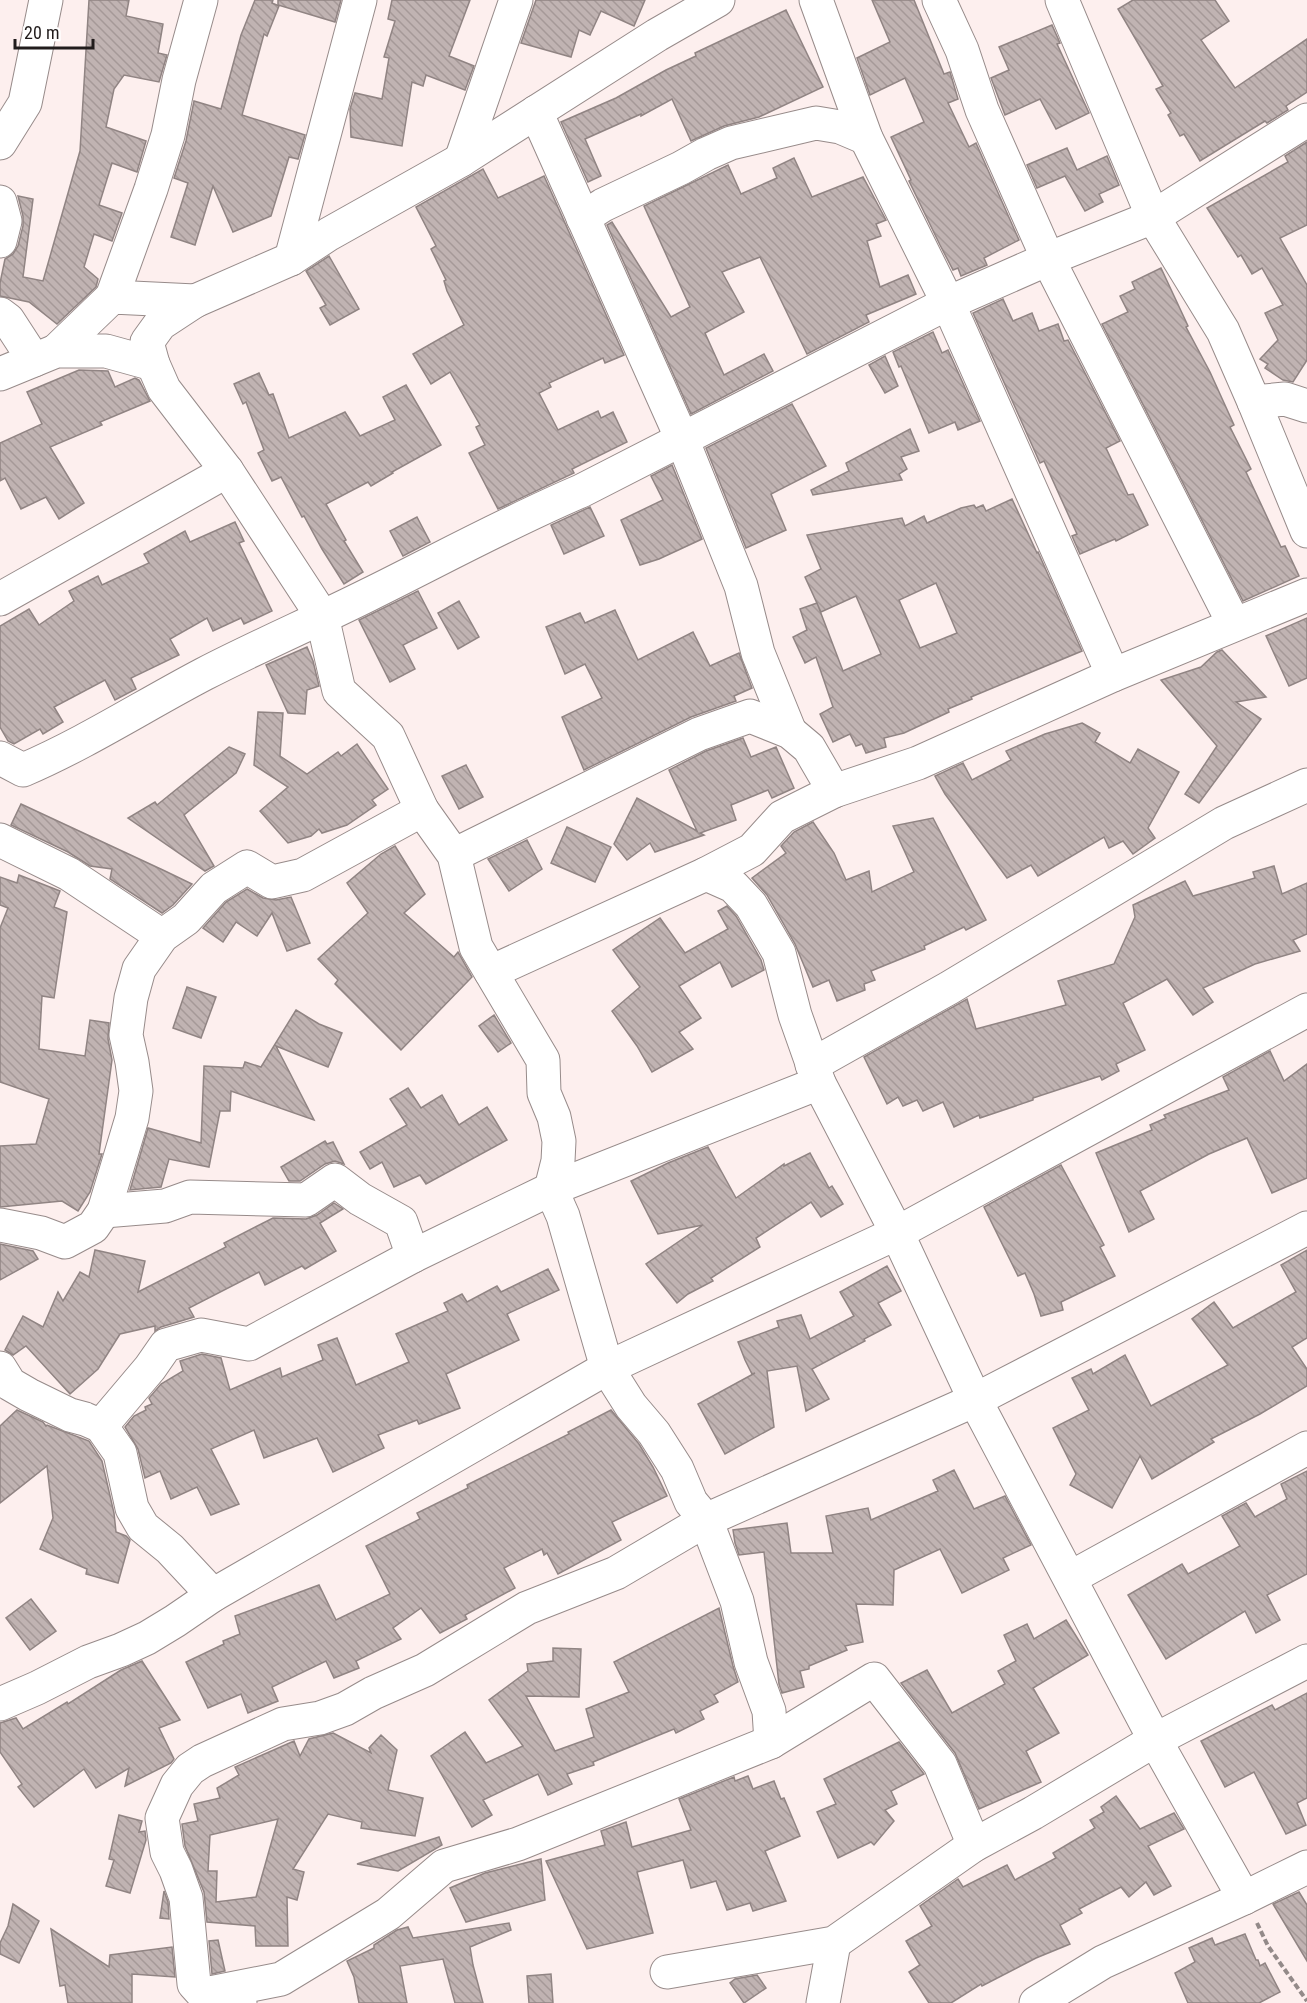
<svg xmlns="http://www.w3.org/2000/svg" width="1307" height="2003" font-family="'Roboto Condensed',sans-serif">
<defs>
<pattern id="building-back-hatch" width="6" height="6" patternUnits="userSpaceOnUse" patternTransform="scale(1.5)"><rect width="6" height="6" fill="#c0b3b2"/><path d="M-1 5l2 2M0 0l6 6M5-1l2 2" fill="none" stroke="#a59998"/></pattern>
</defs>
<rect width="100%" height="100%" fill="#fdefee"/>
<g fill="url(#building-back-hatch)" stroke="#908483" stroke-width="1.5" fill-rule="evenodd">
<polygon points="89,0 129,0 126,16 163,24 158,53 167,55 159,82 124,75 114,89 106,127 146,141 137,172 112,163 99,205 122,213 112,241 94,234 84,267 98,279 96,287 57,324 29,302 0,296 0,283 5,259 13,254 18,246 23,226 23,216 18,196 33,199 23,277 43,281 80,151"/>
<polygon points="255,0 273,0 272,3 279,6 267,36 264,34 242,115 305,135 298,159 289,157 271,216 233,232 213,186 195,245 171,237 188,183 174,178 186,141 194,101 221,109 241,35"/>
<polygon points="278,0 341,0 335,22 278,5"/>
<polygon points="392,0 470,0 449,56 474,66 465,90 426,75 423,86 412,82 402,146 351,137 350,109 355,93 382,99 389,58 384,57 395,21 388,19"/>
<polygon points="536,0 645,0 634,26 601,11 590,35 579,30 571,57 521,43"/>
<polygon points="872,0 914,0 944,74 950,72 958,99 948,103 969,147 976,143 1019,240 984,258 987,265 961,276 958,268 953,270 940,245 909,181 911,180 891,137 924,122 905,78 870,95 857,58 890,42"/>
<polygon points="1133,0 1215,0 1229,21 1201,40 1235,88 1307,39 1307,92 1286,106 1288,110 1267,123 1265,121 1200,161 1184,134 1180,136 1168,115 1171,113 1156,89 1163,86 1118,9"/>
<polygon points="786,10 823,87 759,117 724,126 691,141 672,99 641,116 641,114 585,139 601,176 588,182 561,122 616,98 666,70 696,56 695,53"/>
<polygon points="1052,25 1060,43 1057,44 1089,113 1056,129 1040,99 1005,115 991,78 1009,70 999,47"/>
<polygon points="1307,142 1307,225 1280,238 1307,285 1307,360 1293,382 1283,380 1265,368 1268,364 1260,359 1278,340 1265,313 1283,305 1262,268 1252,274 1241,255 1238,257 1207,208 1288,162 1285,156"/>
<polygon points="1067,148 1077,170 1107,156 1119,185 1099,194 1103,202 1085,211 1065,176 1037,188 1027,165"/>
<polygon points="794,158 812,197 863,177 886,220 876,224 881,236 867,241 880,287 908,275 916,294 866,315 869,322 807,354 760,257 722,272 744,312 705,333 724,375 764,354 773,371 691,414 607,225 612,222 671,317 690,307 644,206 728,165 741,194 777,178 773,168"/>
<polygon points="483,169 498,198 544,176 624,355 605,363 603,358 549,383 551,387 539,393 558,430 598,411 601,418 613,412 627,442 572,469 574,473 498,509 469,453 485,445 476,427 480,425 450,372 431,384 413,354 464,325 447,291 444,281 446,280 431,249 436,246 416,207"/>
<polygon points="329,256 359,309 330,325 320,308 326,305 306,271"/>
<polygon points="1161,268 1188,326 1186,327 1210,372 1234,425 1230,427 1251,469 1246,472 1281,547 1285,546 1299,576 1243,601 1102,324 1128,312 1120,296 1135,289 1132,282"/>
<polygon points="1003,299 1013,321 1032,313 1039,331 1058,324 1064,341 1068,340 1120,441 1106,448 1128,495 1133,494 1148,525 1116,541 1115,539 1080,554 1072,536 1077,534 1044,461 1040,463 973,313"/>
<polygon points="933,332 942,353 948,350 980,421 958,430 955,422 929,433 901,366 899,367 893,352"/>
<polygon points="885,356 898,386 885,393 869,365"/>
<polygon points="79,370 108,371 115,387 135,378 139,380 150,401 100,422 102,425 50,447 84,503 59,519 46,497 21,509 5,478 0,481 0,443 42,424 27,392"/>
<polygon points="259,373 269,395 273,394 289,438 345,412 360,436 395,420 383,397 406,385 441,445 392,472 393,473 371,486 368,482 326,504 346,540 344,541 363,572 344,584 322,549 304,516 302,517 281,477 272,481 258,453 264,450 246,402 243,404 234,384"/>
<polygon points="792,404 826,466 771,494 786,530 746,548 706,448"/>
<polygon points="910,429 919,451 901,457 907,469 899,474 902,480 813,495 811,490 849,471 846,463"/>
<polygon points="672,465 702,539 659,559 640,565 621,520 663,500 651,476"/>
<path d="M1012 499 1037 553 1038 552 1082 651 971 697 972 699 948 709 949 712 904 733 884 738 886 747 866 753 862 744 856 746 850 734 833 742 820 714 833 707 816 657 805 663 793 637 807 630 800 609 817 603 843 671 881 654 856 596 821 612 805 577 821 569 807 535 902 518 905 526 924 516 927 523 961 508 974 505 976 508 983 505 986 511ZM936 583 957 633 920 648 899 600Z"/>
<polygon points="590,507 604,536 564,554 551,525"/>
<polygon points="417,517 430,542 403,556 390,531"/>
<polygon points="235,522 244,541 239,543 272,611 244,624 241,618 213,631 207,618 170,639 179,655 131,678 136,689 115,700 105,680 54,707 63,722 43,734 40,729 14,744 8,741 0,727 0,626 29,609 39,625 74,601 69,591 98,576 102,585 149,563 144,554 185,531 190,542"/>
<polygon points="418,591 437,628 403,645 415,669 390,682 359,620"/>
<polygon points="459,601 479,637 458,649 438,613"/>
<polygon points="615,610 638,660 693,632 710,666 739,653 752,688 734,696 736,701 691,717 584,770 562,717 602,698 585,664 565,674 546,627 580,613 585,623"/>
<polygon points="1307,618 1307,678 1289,686 1266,636"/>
<polygon points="307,647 313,661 319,686 307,690 305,714 288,713 266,665"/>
<polygon points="1222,650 1266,697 1236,702 1261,719 1199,803 1185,794 1217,746 1161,680 1201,667 1217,652"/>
<polygon points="258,712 283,713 280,756 307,774 338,752 341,756 357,744 388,789 372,800 376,805 347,825 322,833 319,829 311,836 288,843 260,811 288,787 254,765"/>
<polygon points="1082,723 1100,733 1095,742 1130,763 1138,749 1179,772 1148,828 1155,838 1133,854 1123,841 1109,848 1104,837 1038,876 1031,865 1007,878 945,794 935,776 963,763 972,780 1011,760 1006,751 1045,734"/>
<polygon points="743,738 751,757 776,747 794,788 772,798 768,790 731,805 736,820 700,833 704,835 655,852 650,843 627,860 614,844 637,798 697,831 669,770 706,751"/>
<polygon points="229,747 245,754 236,773 184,815 214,866 205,871 128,818 155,802 157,805"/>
<polygon points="466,765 483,797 459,809 442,776"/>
<polygon points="21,804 165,871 192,884 173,905 162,913 110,879 112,869 90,866 68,852 11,825"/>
<polygon points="933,818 986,920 966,930 964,927 924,946 925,949 871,971 875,980 864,984 865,990 837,1001 829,980 813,987 795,944 767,895 752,878 786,853 781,846 794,832 813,822 834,853 846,880 869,871 872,892 914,872 893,826"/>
<polygon points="567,827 611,847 595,882 551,863"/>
<polygon points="527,840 542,869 509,891 488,859"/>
<polygon points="395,846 425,894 404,913 454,957 458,952 472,977 401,1050 335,984 338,980 318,959 368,913 347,883 381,854"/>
<polygon points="1274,866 1282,894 1307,883 1307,934 1293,940 1300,951 1255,964 1203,988 1213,1002 1193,1015 1167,979 1123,1003 1145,1050 1116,1064 1119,1071 1102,1080 1100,1076 1033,1098 1033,1100 980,1118 979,1115 954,1127 943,1102 923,1111 917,1100 903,1106 898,1097 887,1104 864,1057 967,999 976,1029 1066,1005 1058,981 1114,964 1135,917 1133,905 1185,881 1193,896 1255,878 1253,872"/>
<polygon points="19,875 60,891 54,907 67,912 54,998 42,996 39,1049 85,1056 90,1020 109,1023 108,1039 112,1060 99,1154 102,1154 90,1192 78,1211 62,1201 0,1207 0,1146 36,1144 49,1099 0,1082 0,928 8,908 0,905 0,877 17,883"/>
<polygon points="247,889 263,898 276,900 291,897 310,943 287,951 272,913 257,936 236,922 223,942 203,928 226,902"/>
<polygon points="727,906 736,916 761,960 764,970 732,987 720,962 679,986 701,1018 679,1032 693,1049 652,1072 637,1046 612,1011 640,987 613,950 660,918 685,953 728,929 718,911"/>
<polygon points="187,987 216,997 201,1038 173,1028"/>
<polygon points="296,1010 319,1024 342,1033 328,1067 276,1046 314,1120 231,1091 230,1111 220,1111 209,1167 169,1159 161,1187 130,1190 148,1128 201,1143 204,1066 243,1068 245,1062 261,1067"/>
<polygon points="494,1015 511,1043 498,1052 479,1026"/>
<polygon points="1270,1051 1284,1081 1307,1064 1307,1178 1272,1193 1247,1138 1209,1154 1140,1191 1154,1219 1129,1232 1096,1153 1152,1130 1150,1125 1166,1118 1164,1115 1229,1090 1223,1077"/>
<polygon points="408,1088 421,1108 442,1095 459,1125 487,1107 507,1140 426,1184 420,1175 394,1187 382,1162 370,1169 360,1152 407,1125 390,1099"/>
<polygon points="325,1141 327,1144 333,1142 344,1164 335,1161 325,1164 300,1181 289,1181 281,1167"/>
<polygon points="708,1147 736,1198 784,1164 784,1166 810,1153 829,1188 832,1186 843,1204 821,1217 811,1202 756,1238 760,1247 711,1278 713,1281 688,1294 677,1303 646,1264 703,1225 658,1234 631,1181 668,1163"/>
<polygon points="1061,1165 1104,1245 1100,1247 1115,1276 1061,1302 1063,1310 1041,1316 1034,1294 1025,1273 1018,1276 984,1207"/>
<polygon points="334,1203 343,1209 320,1223 336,1251 305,1269 302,1266 265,1285 259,1272 189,1308 194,1317 161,1327 155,1331 155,1326 120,1334 98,1369 70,1394 26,1346 13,1355 5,1350 23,1316 43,1327 58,1292 63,1301 80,1272 89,1277 95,1250 145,1261 138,1292 226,1247 224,1243 273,1218 306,1219 317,1215"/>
<polygon points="0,1244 33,1251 38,1259 0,1280"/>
<polygon points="1307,1250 1307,1338 1292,1347 1307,1369 1307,1386 1260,1414 1211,1439 1214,1442 1152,1479 1140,1456 1112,1508 1070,1485 1076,1474 1053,1428 1089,1410 1072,1378 1091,1369 1093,1374 1125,1355 1151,1406 1228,1365 1192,1319 1214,1302 1233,1328 1296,1292 1281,1265"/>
<polygon points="887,1266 901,1291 878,1303 891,1325 864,1339 865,1341 812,1369 829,1399 806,1411 797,1366 767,1371 774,1427 725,1454 698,1404 755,1373 752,1374 745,1360 738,1342 779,1327 777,1321 801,1315 810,1339 854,1316 840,1292"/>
<polygon points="548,1269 559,1290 507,1314 519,1340 446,1374 460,1408 419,1424 417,1420 378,1435 384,1448 333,1472 317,1438 264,1458 254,1430 211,1449 239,1504 211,1515 197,1487 171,1499 160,1471 145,1478 138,1449 125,1427 134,1416 146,1410 145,1407 152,1404 149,1398 161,1384 183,1371 180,1361 202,1354 221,1358 230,1390 280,1368 282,1377 323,1360 318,1345 337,1338 356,1385 409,1362 396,1334 448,1311 444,1303 462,1294 467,1302 497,1286 501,1292"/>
<polygon points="17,1410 43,1422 46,1426 47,1425 89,1441 102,1461 114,1513 116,1532 126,1536 130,1540 118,1583 86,1574 87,1569 40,1549 53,1518 47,1466 0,1503 0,1426"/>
<polygon points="611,1410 639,1444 653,1467 667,1496 612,1522 621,1540 558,1574 547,1553 544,1555 542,1549 504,1568 515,1588 465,1615 467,1619 440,1633 421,1608 393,1628 401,1639 356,1661 359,1668 334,1678 326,1661 272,1687 278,1701 248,1713 241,1694 208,1708 186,1662 224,1644 223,1641 240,1634 235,1616 319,1585 336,1620 390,1594 366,1546 420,1519 417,1513 468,1488 467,1485 569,1434 568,1432"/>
<polygon points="954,1470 974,1509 1005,1496 1031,1545 1003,1558 1009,1570 962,1593 940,1549 894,1570 893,1605 856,1604 863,1642 845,1646 847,1650 809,1666 809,1669 800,1671 804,1687 782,1693 779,1684 764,1552 739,1555 735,1543 733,1530 787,1523 791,1553 833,1553 826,1516 868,1508 871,1520 938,1491 933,1480"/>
<polygon points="1307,1471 1307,1574 1267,1595 1280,1620 1256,1633 1245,1611 1166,1659 1128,1595 1182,1564 1188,1574 1240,1546 1222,1516 1246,1503 1255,1517 1287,1499 1281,1484"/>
<polygon points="31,1599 56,1631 30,1650 6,1618"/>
<polygon points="719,1608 733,1666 738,1682 714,1695 718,1702 700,1711 704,1719 676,1733 674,1729 593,1762 594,1765 567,1774 572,1784 548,1795 538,1774 483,1800 492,1815 472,1827 431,1756 465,1732 486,1763 523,1746 489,1700 528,1671 527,1664 553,1661 553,1648 581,1649 579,1697 526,1696 555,1751 594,1737 586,1709 629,1692 614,1662"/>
<polygon points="1066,1620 1088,1655 1033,1688 1059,1733 1026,1751 1041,1782 979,1809 955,1753 901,1683 927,1670 952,1713 1005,1684 998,1671 1016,1661 1004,1635 1027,1624 1034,1639"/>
<polygon points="142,1661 180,1720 159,1728 174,1759 171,1763 125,1786 129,1768 96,1788 84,1769 34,1807 18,1787 22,1784 0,1752 0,1723 16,1718 23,1729 67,1702 68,1704 121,1670"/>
<polygon points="1307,1693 1307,1798 1297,1803 1306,1825 1286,1834 1254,1772 1225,1787 1201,1741 1272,1705 1275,1710"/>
<path d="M333 1733 371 1753 369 1748 381 1735 397 1750 388 1790 423 1798 415 1836 361 1828 362 1822 328 1814 293 1869 304 1872 297 1900 287 1897 288 1946H256L255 1926 207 1922 204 1892 185 1846 182 1824 198 1821 194 1804 220 1798 217 1788 239 1775 235 1767 294 1741 300 1756 309 1739ZM278 1819 256 1897 216 1902 217 1871H208L210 1835Z"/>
<polygon points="899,1742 924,1774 891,1791 897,1804 885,1810 894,1821 874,1845 871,1842 838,1858 817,1812 836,1804 824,1779"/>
<polygon points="748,1776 753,1789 774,1781 781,1799 784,1798 800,1836 765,1851 786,1901 753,1911 750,1903 727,1910 716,1881 691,1888 683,1860 637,1872 653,1933 587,1949 546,1861 605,1845 601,1831 626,1822 632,1847 691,1830 679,1799 734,1777 735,1781"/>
<polygon points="1116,1796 1140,1829 1174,1813 1184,1829 1148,1846 1171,1886 1154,1895 1146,1882 1129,1897 1121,1887 1079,1909 1082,1913 1060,1925 1070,1944 1036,1958 982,1986 981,1984 951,2003 929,2003 909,1972 920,1965 906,1941 932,1926 920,1906 958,1879 963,1887 1007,1865 1015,1880 1056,1858 1053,1853 1095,1828 1090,1820 1104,1812 1101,1807"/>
<polygon points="119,1815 142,1821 139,1832 145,1831 146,1840 130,1893 106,1886 114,1860 109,1859"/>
<polygon points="439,1837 442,1845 398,1871 357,1864"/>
<polygon points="541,1859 545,1900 466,1922 450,1888 485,1873"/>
<polygon points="164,1891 168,1902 169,1919 160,1918"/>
<polygon points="1299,1892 1307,1905 1307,1961 1273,1904"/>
<polygon points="13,1904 39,1921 19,1963 0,1954 0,1943 8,1926"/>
<polygon points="509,1923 511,1930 470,1947 473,1965 483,2003 455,2003 443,1959 400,1966 407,2003 359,2003 354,1977 347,1961 374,1948 374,1945 397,1930 408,1927 413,1938"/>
<polygon points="51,1929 109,1967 110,1955 172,1947 175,1977 132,1974 132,2003 68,2003 65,1985 60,1986"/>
<polygon points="1245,1934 1256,1960 1258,1960 1260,1966 1265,1963 1280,1992 1259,2003 1188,2003 1175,1973 1195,1962 1189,1948 1212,1938 1215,1945"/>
<polygon points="218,1940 225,1971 212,1974 209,1941"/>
<polygon points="551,1974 553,2003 529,2003 527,1976"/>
<polygon points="757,1975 766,1988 744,2003 730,1983 735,1979"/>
</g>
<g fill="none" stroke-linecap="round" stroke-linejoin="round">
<defs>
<g id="minor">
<polyline points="718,0 657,35 461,160 329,234 291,259 195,301 160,324 147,342 153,364 164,389 227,471 322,616 339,691 388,736 422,810 454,855 476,947 543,1060 544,1093 554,1117 559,1141 558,1161 551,1189 563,1216 607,1368 631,1406 654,1433 677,1469 691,1502 706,1520 737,1601 751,1662 769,1711 771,1742"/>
<polyline points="816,0 866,138 948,303 1113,675"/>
<polyline points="939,0 962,50 982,110 1048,259 1234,624"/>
<polyline points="1062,0 1153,217 1223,331 1254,402 1307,531"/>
<polyline points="536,112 682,439 741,586 758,653 790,732"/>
<polyline points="0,143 25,103 46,0"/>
<polyline points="461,160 516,0"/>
<polyline points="0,202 5,221 0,241"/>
<polyline points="583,218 603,205 681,168 706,154 731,143 816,123 840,127 866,138"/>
<polyline points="291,259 360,0"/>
<polyline points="112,297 151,189 168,135 179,80 201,0"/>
<polyline points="0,314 8,320 34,360"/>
<polyline points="56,351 112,297 195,301"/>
<polyline points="0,374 56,351 106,351 153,364"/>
<polyline points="1254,402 1285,399 1307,406"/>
<polyline points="0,599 227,471"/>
<path d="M0 758 23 770C86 743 143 706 204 674 258 646 314 622 368 595 439 560 508 522 581 491L948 303 1048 259 1153 217 1307 120"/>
<polyline points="0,840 69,874 162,936"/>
<polyline points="454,855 699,734 750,716 790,732 809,748 834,791"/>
<polyline points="706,874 752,850 782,817 834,791 918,763 1113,675 1307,595"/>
<polyline points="491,972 706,874 733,886 751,905 779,953 795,1015 819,1083 897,1233 975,1400 1155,1740 1244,1898"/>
<polyline points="812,1065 949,988 1224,823 1307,785"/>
<polyline points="104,1211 165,1206 190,1197 306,1200 335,1180 360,1199 401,1222 413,1256"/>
<polyline points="0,1225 41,1233 65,1242 93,1227 104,1211 132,1118 136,1091 132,1062 126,1035 131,998 139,969 162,936 186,919 214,888 247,867 272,882 303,875 422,810"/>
<polyline points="0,1368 10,1384 29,1395 70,1415 85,1419 101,1426 120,1453 132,1508 143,1527 170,1549 213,1595"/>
<polyline points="101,1426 150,1368 166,1345 201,1335 249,1344 413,1256 551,1189 819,1083"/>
<polyline points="1070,1578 1307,1448"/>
<polyline points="0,1704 37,1688 88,1662 121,1650 147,1638 175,1621 213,1595 607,1368 897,1233 1307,1010"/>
<polyline points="667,1972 834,1943 974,1845 1033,1813 1155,1740 1307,1661"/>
<polyline points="210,1993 281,1979 388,1914 444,1866 518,1844 771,1742 874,1679 940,1764 974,1845"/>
<polyline points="240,2003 204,1995 194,1984 186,1898 176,1870 167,1852 162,1818 177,1785 190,1769 202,1761 283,1724 320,1718 345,1709 373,1693 425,1670 527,1608 616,1573 706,1520 975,1400 1307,1228"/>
<polyline points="823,2003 834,1943"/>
<polyline points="1036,2003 1103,1962 1244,1898 1307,1867"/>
</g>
</defs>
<use href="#minor" stroke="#978b8a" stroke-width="35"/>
<polyline stroke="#938a89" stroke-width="4" stroke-dasharray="6 3" stroke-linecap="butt" points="1257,1923 1268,1946 1307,2001"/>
<use href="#minor" stroke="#fff" stroke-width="33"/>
</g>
<path d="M15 39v9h78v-9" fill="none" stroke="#211c1c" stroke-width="3"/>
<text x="24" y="39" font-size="18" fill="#211c1c" stroke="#ffffff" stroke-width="4.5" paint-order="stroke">20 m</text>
</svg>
